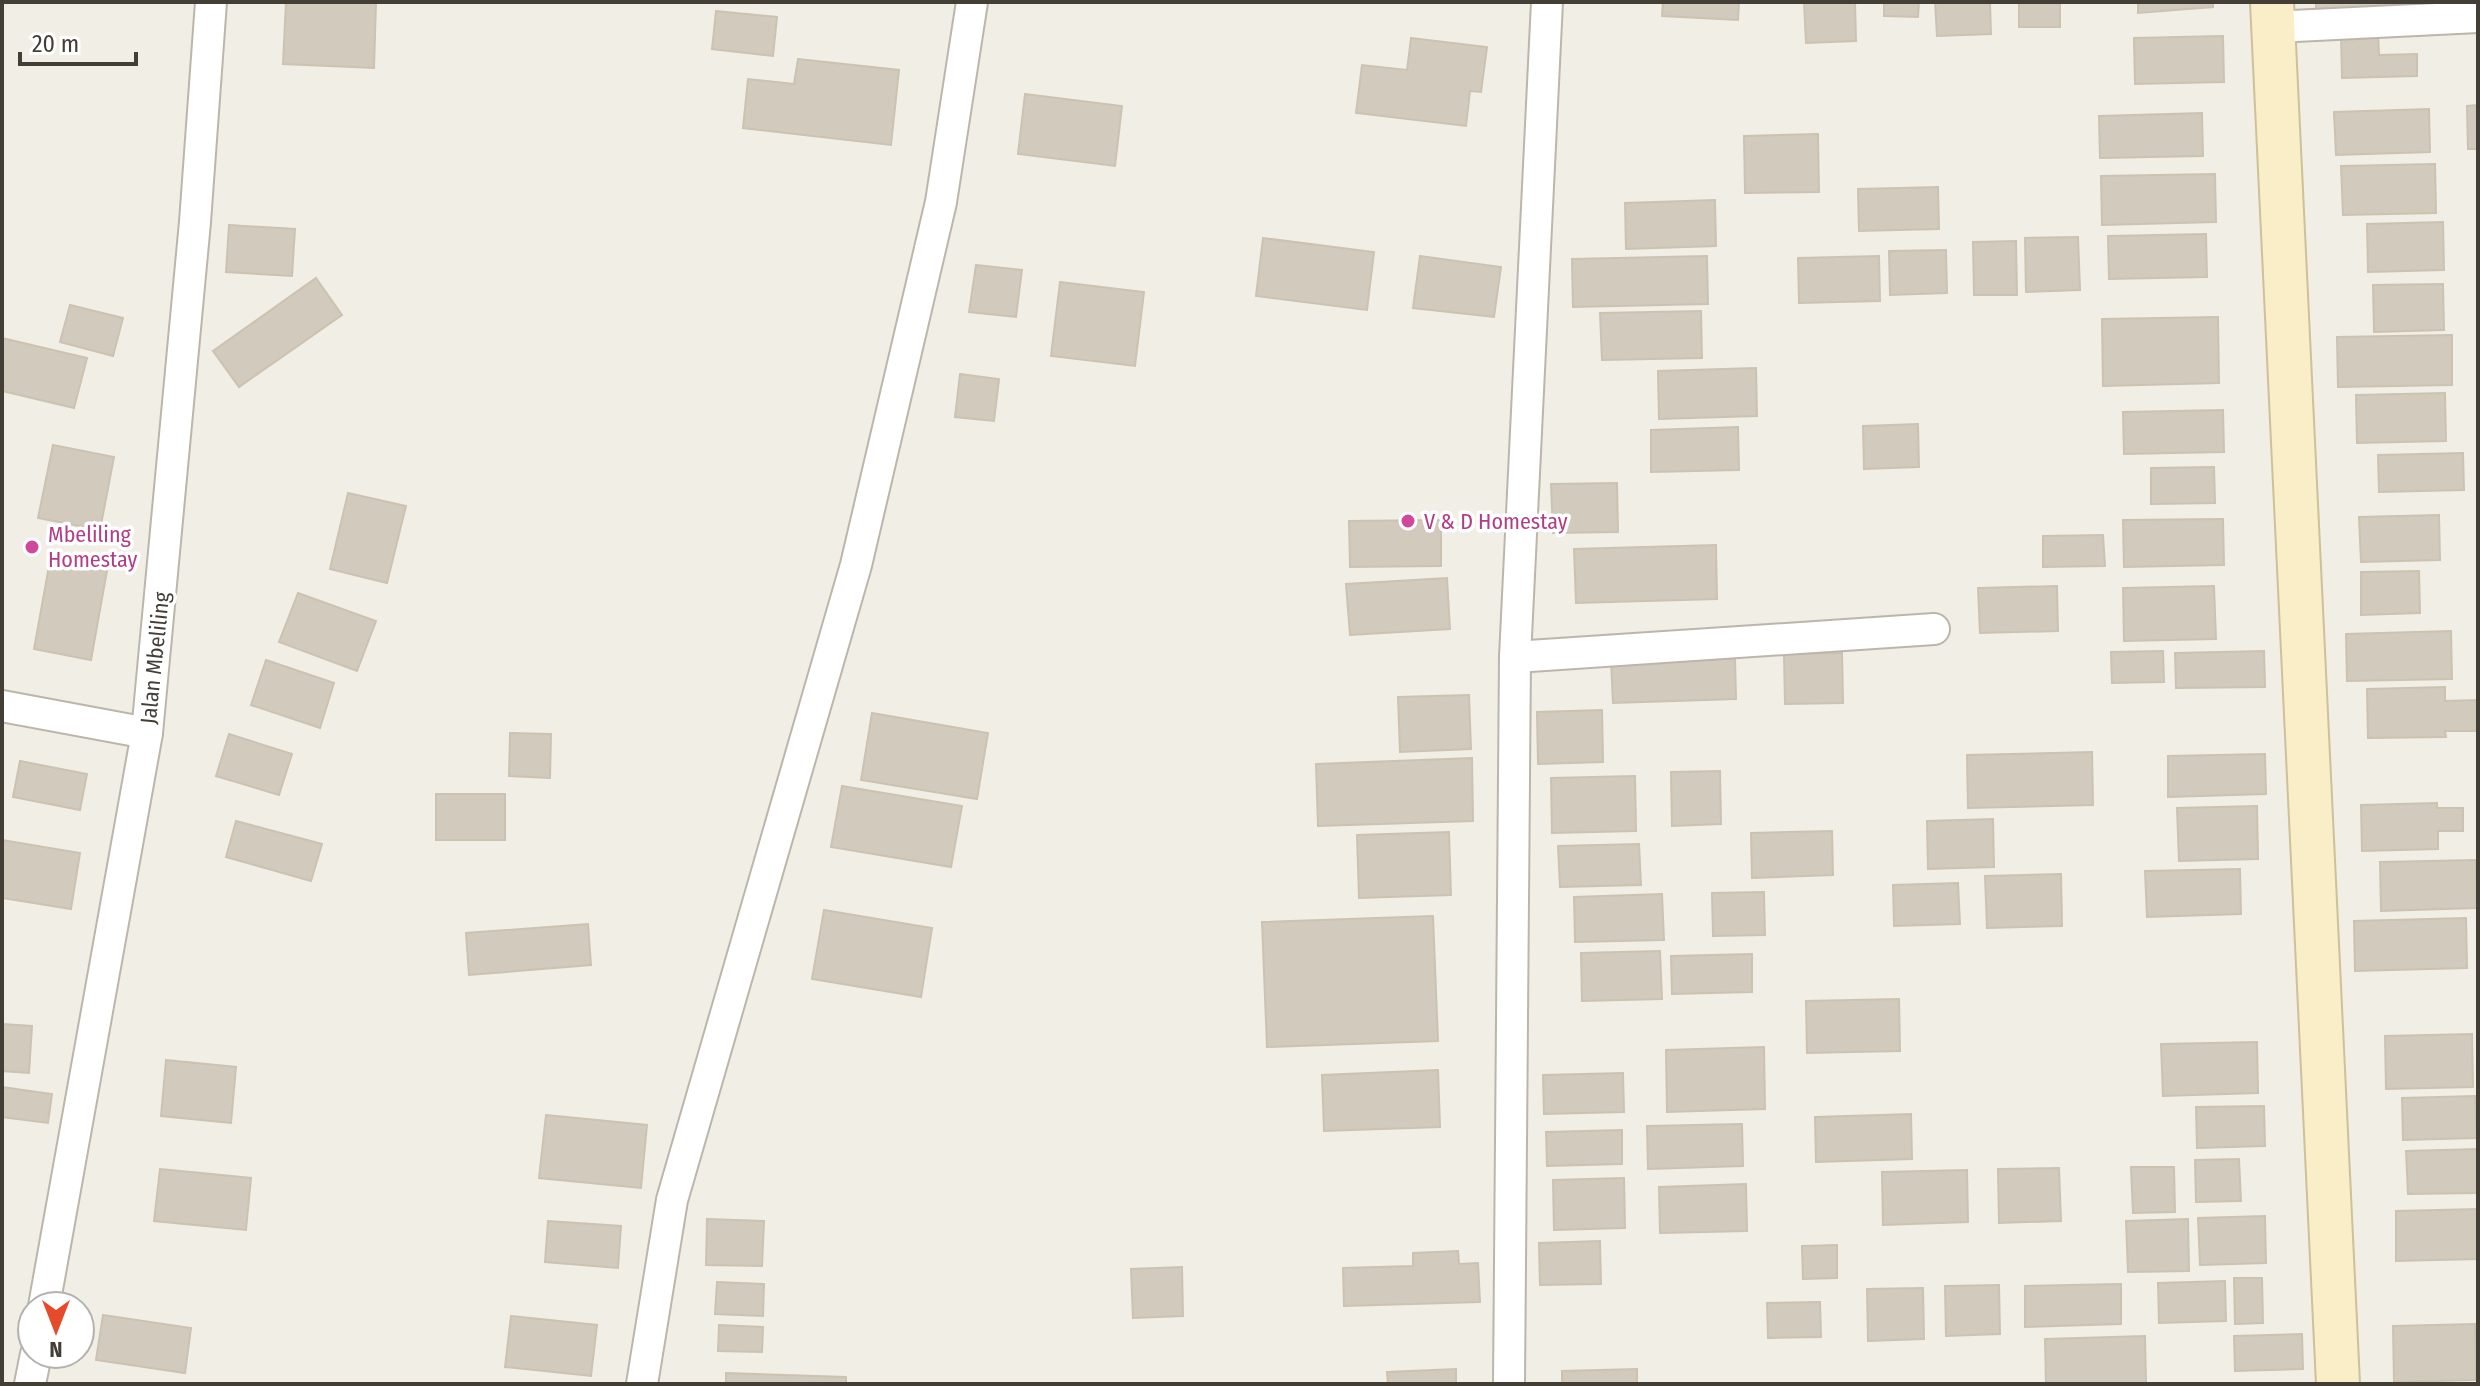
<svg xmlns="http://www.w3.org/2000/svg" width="2480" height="1386" font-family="'Fira Sans Condensed',sans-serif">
<rect width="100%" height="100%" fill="#f1eee6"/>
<g fill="#d2cabd" stroke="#ccc2b1" stroke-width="2">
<polygon points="286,2 376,2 374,68 283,64"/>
<polygon points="1663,2 1739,2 1738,20 1662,16"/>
<polygon points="1804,2 1855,2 1856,41 1806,43"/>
<polygon points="1884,2 1919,2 1918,17 1884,16"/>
<polygon points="1935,2 1990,2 1991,34 1937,36"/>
<rect x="2019" y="2" width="41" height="25"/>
<polygon points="2138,2 2213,2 2213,7 2138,13"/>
<polygon points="2316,2 2396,2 2396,12 2316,14"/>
<polygon points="716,11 777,17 773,56 712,49"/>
<polygon points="2378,32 2379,55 2417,54 2417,76 2342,78 2341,34"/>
<polygon points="2223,36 2224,82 2135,84 2134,38"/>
<polygon points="1411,38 1487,47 1481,92 1470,91 1466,126 1356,113 1362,65 1407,70"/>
<polygon points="798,59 899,70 891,145 743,128 748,79 794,84"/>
<polygon points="1025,94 1122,106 1115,166 1018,154"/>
<polygon points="2478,105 2478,149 2468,149 2467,106"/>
<polygon points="2429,109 2430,152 2336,155 2334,112"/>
<polygon points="2202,113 2203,156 2100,158 2099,116"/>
<polygon points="1818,134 1819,192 1745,193 1744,136"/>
<polygon points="2435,164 2436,213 2343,215 2341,166"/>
<polygon points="2215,174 2216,222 2102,225 2101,176"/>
<polygon points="1938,187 1939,229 1859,231 1858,189"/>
<polygon points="1715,200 1716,246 1626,249 1625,203"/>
<polygon points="2443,222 2444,270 2368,272 2367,224"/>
<polygon points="229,225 295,229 292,276 226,272"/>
<polygon points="2206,234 2207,277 2109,279 2108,236"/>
<polygon points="2078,237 2080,290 2026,292 2025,238"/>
<polygon points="1263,238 1374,252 1367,310 1256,296"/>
<polygon points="2016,241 2017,295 1974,295 1973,242"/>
<polygon points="1946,250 1947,293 1890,295 1889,251"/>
<polygon points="1420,256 1501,267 1494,317 1413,308"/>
<polygon points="1707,256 1708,304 1573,307 1572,259"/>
<polygon points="1879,256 1880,301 1799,303 1798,258"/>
<polygon points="976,265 1022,270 1016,317 969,312"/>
<polygon points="316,278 342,315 239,387 213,351"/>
<polygon points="1060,282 1144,292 1135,366 1051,356"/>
<polygon points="2443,284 2444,330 2374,332 2373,285"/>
<polygon points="70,305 123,318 113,356 60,342"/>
<polygon points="1701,311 1702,358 1602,360 1600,313"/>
<polygon points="2218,317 2219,383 2103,386 2102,319"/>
<polygon points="2452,335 2452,385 2338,387 2337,337"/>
<polygon points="2,338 87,358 74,408 2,391"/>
<polygon points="1756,368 1757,416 1659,419 1658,371"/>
<polygon points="960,374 999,379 994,421 955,417"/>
<polygon points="2445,393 2446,441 2357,443 2356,395"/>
<polygon points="2223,410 2224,452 2124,454 2123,412"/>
<polygon points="1918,424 1919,467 1864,469 1863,426"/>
<polygon points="1738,427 1739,470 1651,472 1651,430"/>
<polygon points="53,445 114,457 100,530 38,518"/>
<polygon points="2463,453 2464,490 2379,492 2378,455"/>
<polygon points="2214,467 2215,503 2151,504 2151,468"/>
<polygon points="1617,483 1618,532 1553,533 1551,484"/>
<polygon points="348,493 406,506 387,583 330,569"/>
<polygon points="2439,515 2440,560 2361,562 2359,517"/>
<polygon points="2223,519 2224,565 2124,567 2123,520"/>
<polygon points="1441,520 1441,566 1350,567 1349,521"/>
<polygon points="2103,535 2105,566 2043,567 2043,536"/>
<polygon points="1716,545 1717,599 1576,603 1574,549"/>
<polygon points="51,555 108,565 91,660 34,649"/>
<polygon points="2419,571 2420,613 2361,615 2361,572"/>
<polygon points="1447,578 1450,629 1350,635 1346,584"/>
<polygon points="2057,586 2058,631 1980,633 1978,588"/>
<polygon points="2214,586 2216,639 2124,641 2123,588"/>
<polygon points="298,593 376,621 357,671 279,642"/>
<polygon points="2451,631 2452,679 2347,681 2346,634"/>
<polygon points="2163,651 2164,682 2112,683 2111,652"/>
<polygon points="2264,651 2265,687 2176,688 2175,653"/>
<polygon points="1842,653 1843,703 1785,704 1784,654"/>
<polygon points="1735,658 1736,699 1613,703 1611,661"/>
<polygon points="266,660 334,683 320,728 251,705"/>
<polygon points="2445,687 2445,701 2478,700 2478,731 2445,731 2446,737 2368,738 2367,689"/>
<polygon points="1469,695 1471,749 1400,752 1398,697"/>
<polygon points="1602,710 1603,762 1538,764 1537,712"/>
<polygon points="872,713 988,733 977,799 861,780"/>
<polygon points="510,733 551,734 550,778 509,776"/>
<polygon points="229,734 292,754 279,795 216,776"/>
<polygon points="2092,752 2093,805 1968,808 1967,755"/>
<polygon points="2265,754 2266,794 2168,797 2168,756"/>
<polygon points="1472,758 1473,821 1318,826 1316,764"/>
<polygon points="20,761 87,774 80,810 13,797"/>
<polygon points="1720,771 1721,824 1672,826 1671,772"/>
<polygon points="1635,776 1636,831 1552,833 1551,778"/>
<polygon points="842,786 962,806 951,867 831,847"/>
<rect x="436" y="794" width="69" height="46"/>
<polygon points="2437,803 2437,808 2463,808 2463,831 2438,831 2438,849 2362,851 2361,805"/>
<polygon points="2257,806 2258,859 2179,861 2177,808"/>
<polygon points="1993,819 1994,867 1928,869 1927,821"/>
<polygon points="236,821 322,844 311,881 226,857"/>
<polygon points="1832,831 1833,875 1752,878 1751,833"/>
<polygon points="1449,832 1451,895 1359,898 1357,835"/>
<polygon points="2,840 80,853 71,909 2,898"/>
<polygon points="1639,844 1641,885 1560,887 1558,846"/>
<polygon points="2476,860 2477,908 2381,911 2380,862"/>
<polygon points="2240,869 2241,914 2147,917 2145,871"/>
<polygon points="2061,874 2062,926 1987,928 1985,876"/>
<polygon points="1958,883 1960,924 1894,926 1893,885"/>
<polygon points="1764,892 1765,935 1713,936 1712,893"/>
<polygon points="1662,894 1664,940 1575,942 1574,897"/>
<polygon points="824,910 932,928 921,997 812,979"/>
<polygon points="1433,916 1438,1041 1267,1047 1262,922"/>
<polygon points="2466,918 2467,968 2355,971 2354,921"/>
<polygon points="588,924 591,965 469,975 466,933"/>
<polygon points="1660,951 1662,999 1582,1001 1581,953"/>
<polygon points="1752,954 1752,992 1672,994 1671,956"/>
<polygon points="1899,999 1900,1051 1807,1053 1806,1001"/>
<polygon points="2,1024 32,1026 29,1073 2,1071"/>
<polygon points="2472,1034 2473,1087 2386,1089 2385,1036"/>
<polygon points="2257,1042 2258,1093 2163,1096 2161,1044"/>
<polygon points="1764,1047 1765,1109 1667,1112 1666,1050"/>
<polygon points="166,1060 236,1067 231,1123 161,1116"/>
<polygon points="1438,1070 1440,1127 1324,1131 1322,1075"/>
<polygon points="1623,1073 1624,1112 1544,1114 1543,1075"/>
<polygon points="2,1087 52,1094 48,1123 2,1117"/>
<polygon points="2475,1096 2477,1138 2403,1140 2402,1098"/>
<polygon points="2264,1106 2265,1146 2197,1148 2196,1107"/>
<polygon points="1911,1114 1912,1159 1816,1162 1815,1117"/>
<polygon points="546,1115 647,1125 641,1188 539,1178"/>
<polygon points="1742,1124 1743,1166 1648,1169 1647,1126"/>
<polygon points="1622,1130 1622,1164 1547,1166 1546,1132"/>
<polygon points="2478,1149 2478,1193 2408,1194 2406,1151"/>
<polygon points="2239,1159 2241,1201 2196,1202 2195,1160"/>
<polygon points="2131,1167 2174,1167 2175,1212 2133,1213"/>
<polygon points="2059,1168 2061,1221 1999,1223 1998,1169"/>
<polygon points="160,1169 251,1178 246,1230 154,1221"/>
<polygon points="1967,1170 1968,1222 1883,1225 1882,1172"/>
<polygon points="1624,1178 1625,1228 1554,1230 1553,1180"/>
<polygon points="1746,1184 1747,1231 1660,1233 1659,1187"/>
<polygon points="2478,1209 2478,1259 2396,1261 2396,1211"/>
<polygon points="2265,1216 2266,1263 2200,1265 2198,1218"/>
<polygon points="707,1219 764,1221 762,1266 706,1265"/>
<polygon points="2188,1219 2189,1271 2128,1272 2126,1221"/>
<polygon points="548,1221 621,1226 618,1268 545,1262"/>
<polygon points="1600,1241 1601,1284 1540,1285 1539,1243"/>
<polygon points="1837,1245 1837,1278 1803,1279 1802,1246"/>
<polygon points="1458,1251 1459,1264 1478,1263 1480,1302 1344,1306 1343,1268 1413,1266 1413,1253"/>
<polygon points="1182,1267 1183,1316 1133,1318 1131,1269"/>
<polygon points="2234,1278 2262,1278 2263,1323 2235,1324"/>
<polygon points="2225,1281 2226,1321 2159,1323 2158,1283"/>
<polygon points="717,1282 764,1284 763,1316 715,1314"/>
<polygon points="2121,1284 2121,1324 2025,1327 2025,1286"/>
<polygon points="1999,1285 2000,1334 1946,1336 1945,1286"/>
<polygon points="1923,1288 1924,1339 1868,1341 1867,1289"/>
<polygon points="1820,1302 1821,1337 1768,1338 1767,1303"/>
<polygon points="103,1315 191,1328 185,1373 96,1360"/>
<polygon points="511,1316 597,1325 591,1376 505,1367"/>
<polygon points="2475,1324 2476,1380 2394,1382 2393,1326"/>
<polygon points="719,1325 763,1327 762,1352 718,1351"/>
<polygon points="2302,1334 2303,1369 2235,1371 2234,1336"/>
<polygon points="2145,1336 2146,1384 2046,1384 2045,1339"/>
<polygon points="1456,1369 1456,1384 1388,1384 1387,1372"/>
<polygon points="1637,1369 1637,1384 1562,1384 1562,1371"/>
<polygon points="726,1373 846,1377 846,1384 726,1384"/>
</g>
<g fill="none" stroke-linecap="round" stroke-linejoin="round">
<defs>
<g id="street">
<polyline points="2273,27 2478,17"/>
<polyline points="1515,657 1934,629"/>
<polyline points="2,706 147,733"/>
<polyline points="44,1306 147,733 195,222 211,2"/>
<polyline points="30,1384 36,1354"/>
<polyline points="642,1384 672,1200 856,565 941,202 972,2"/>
<polyline points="1509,1384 1515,657 1547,2"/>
</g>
<polyline id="secondary" points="2272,2 2338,1384"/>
</defs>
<use href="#street" stroke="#bcb6aa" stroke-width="34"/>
<use href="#secondary" stroke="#cdc19a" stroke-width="46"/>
<use href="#street" stroke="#fff" stroke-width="30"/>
<use href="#secondary" stroke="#f9eec8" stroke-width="42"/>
</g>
<g fill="#d1479c" stroke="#fff" stroke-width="3">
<circle cx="1408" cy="521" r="8"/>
<circle cx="32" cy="547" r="8"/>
</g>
<g text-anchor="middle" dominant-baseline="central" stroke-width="7" stroke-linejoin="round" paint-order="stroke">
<g font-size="22" fill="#b23c85" stroke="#fff" text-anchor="start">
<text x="1424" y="521">V &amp; D Homestay</text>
<text x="48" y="534">Mbeliling<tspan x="48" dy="25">Homestay</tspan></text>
</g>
<g font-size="22" fill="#433e36" stroke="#fff">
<text transform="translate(155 658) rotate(-84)">Jalan Mbeliling</text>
</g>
</g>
<rect width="2480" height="1386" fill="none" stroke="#433e36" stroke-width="8"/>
<g transform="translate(56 1330) rotate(180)"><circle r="38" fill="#ffffff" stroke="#b4b2af" stroke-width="2"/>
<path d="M0-6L14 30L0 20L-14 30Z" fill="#e54a2a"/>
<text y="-12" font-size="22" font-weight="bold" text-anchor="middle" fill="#433e36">N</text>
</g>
<path d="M20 52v12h116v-12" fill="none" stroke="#433e36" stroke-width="4"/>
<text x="32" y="52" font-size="24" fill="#433e36" stroke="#ffffff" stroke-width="6" paint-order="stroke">20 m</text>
</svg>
